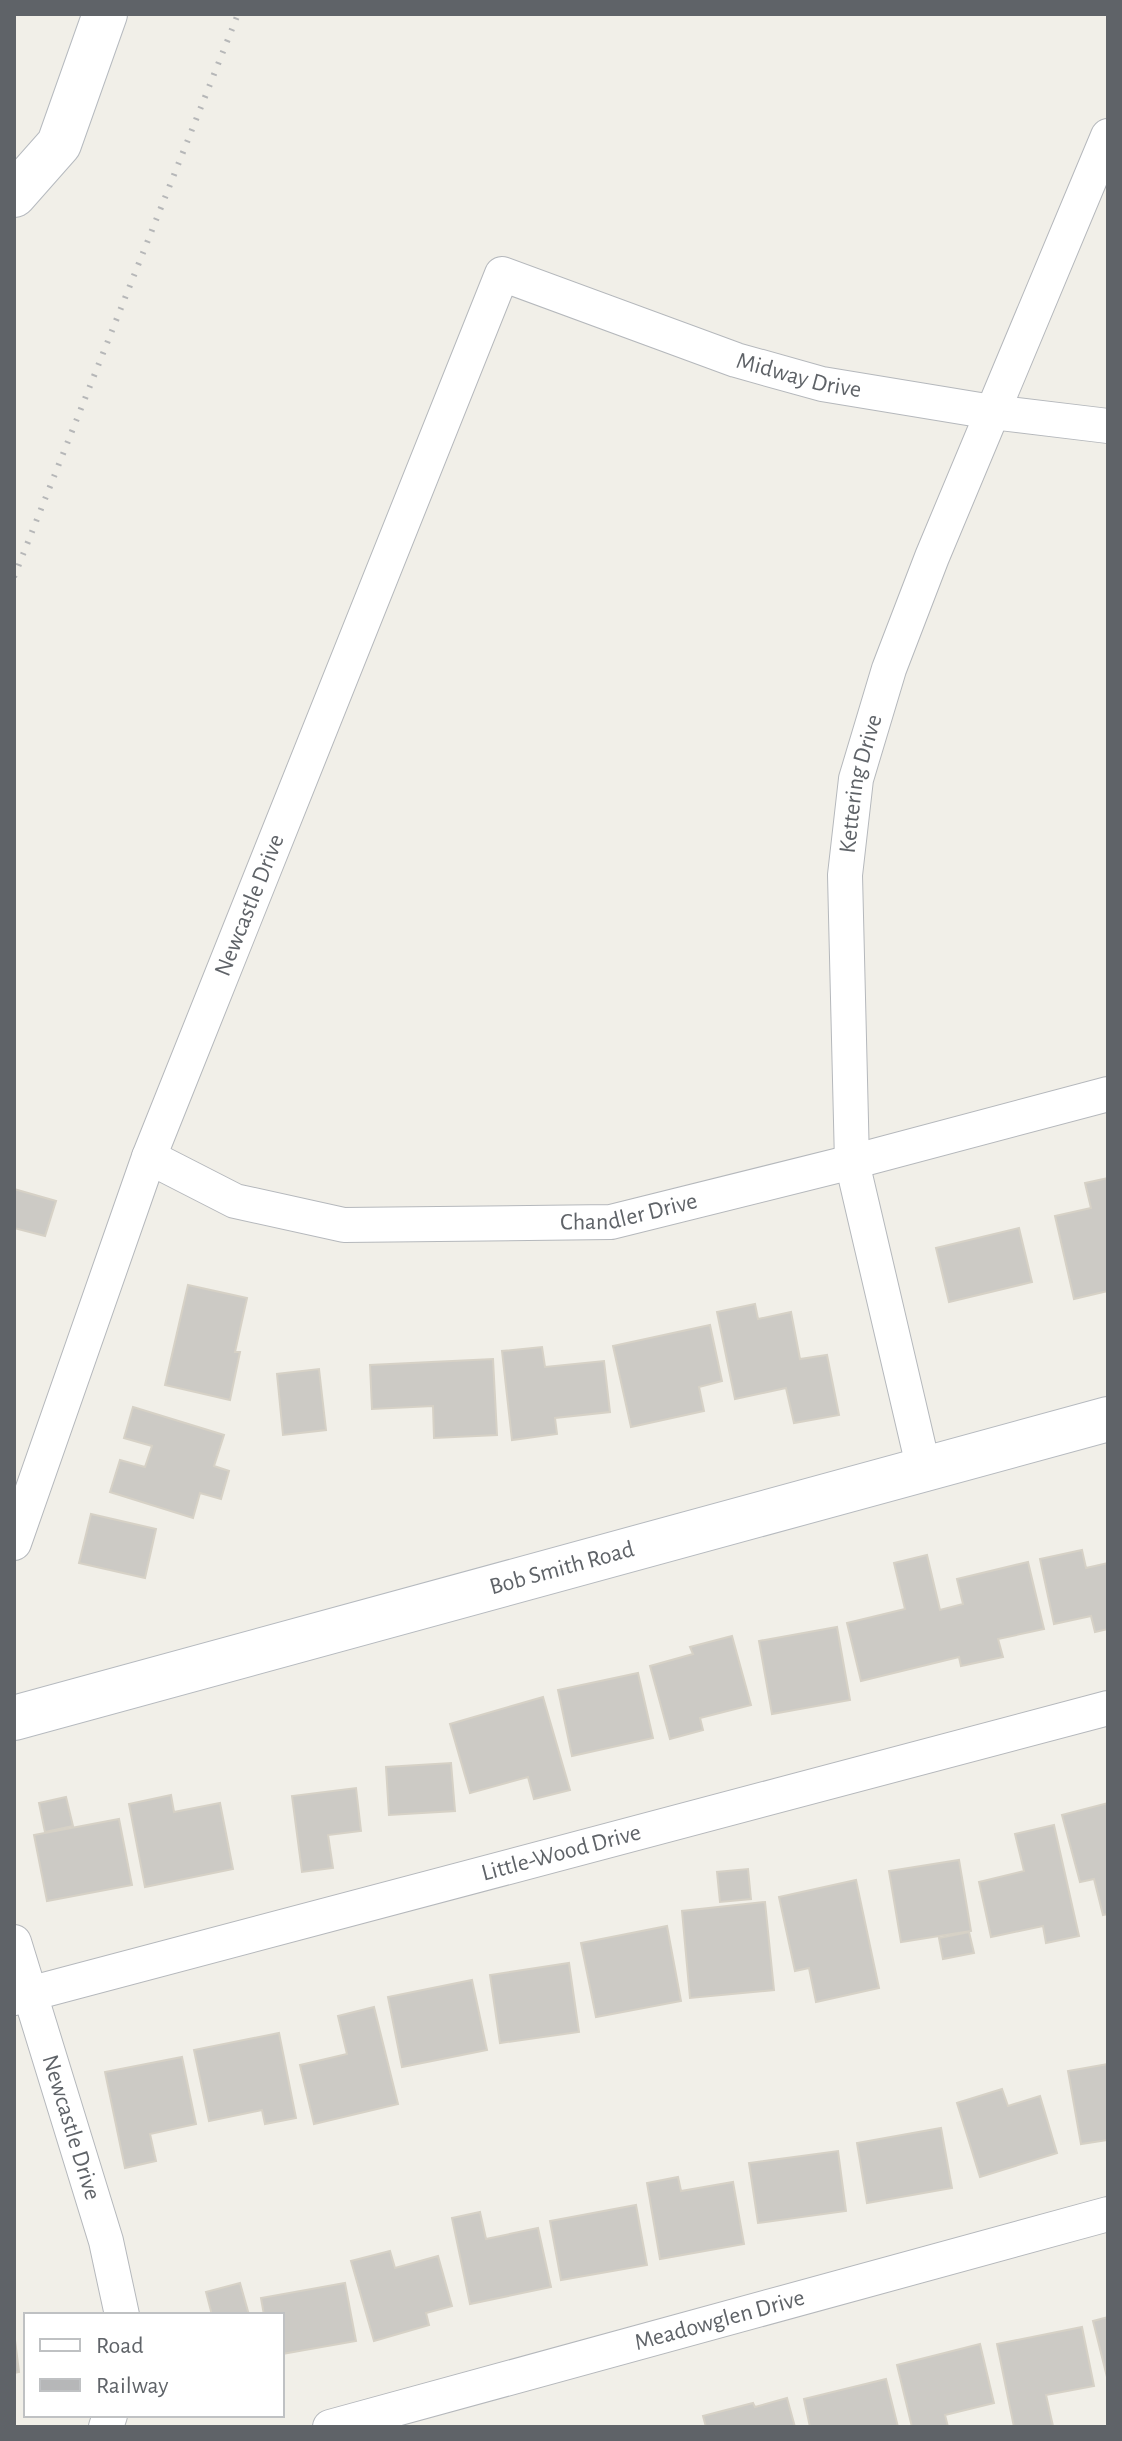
<svg xmlns="http://www.w3.org/2000/svg" width="1122" height="2441" font-family="'Alegreya Sans',sans-serif">
<rect width="100%" height="100%" fill="#f1efe8"/>
<g fill="#cccac5" stroke="#d6d1c6" stroke-width="2">
<polygon points="1108,1178 1108,1291 1074,1299 1055,1216 1091,1208 1085,1183"/>
<polygon points="14,1189 56,1201 45,1236 14,1228"/>
<polygon points="1019,1228 1032,1282 949,1302 936,1248"/>
<polygon points="188,1285 247,1298 235,1352 240,1352 230,1400 165,1385"/>
<polygon points="755,1304 758,1319 791,1312 800,1359 827,1355 839,1415 794,1423 786,1388 735,1399 717,1312"/>
<polygon points="710,1325 722,1381 699,1387 704,1411 631,1427 613,1346"/>
<polygon points="542,1347 545,1367 604,1361 610,1412 555,1418 557,1434 512,1440 502,1351"/>
<polygon points="493,1359 497,1435 434,1438 433,1406 372,1409 370,1365"/>
<polygon points="319,1369 326,1430 283,1435 277,1374"/>
<polygon points="133,1407 224,1435 214,1466 229,1471 221,1499 200,1493 193,1518 110,1492 120,1460 145,1467 152,1446 124,1438"/>
<polygon points="91,1514 156,1529 145,1578 79,1563"/>
<polygon points="1082,1550 1086,1568 1108,1563 1108,1629 1095,1632 1091,1616 1054,1624 1040,1559"/>
<polygon points="927,1555 940,1610 963,1604 957,1579 1028,1562 1044,1629 998,1639 1003,1657 961,1666 959,1657 861,1681 847,1623 905,1609 894,1563"/>
<polygon points="837,1627 850,1700 772,1714 759,1641"/>
<polygon points="732,1636 751,1705 700,1718 703,1730 670,1739 650,1666 693,1654 690,1647"/>
<polygon points="638,1673 653,1738 572,1756 558,1690"/>
<polygon points="543,1697 570,1790 534,1799 528,1777 470,1793 450,1724"/>
<polygon points="451,1763 455,1811 389,1815 386,1767"/>
<polygon points="356,1788 361,1831 328,1835 333,1868 302,1872 292,1796"/>
<polygon points="171,1795 174,1812 220,1803 233,1869 145,1887 129,1804"/>
<polygon points="66,1797 73,1826 45,1832 39,1803"/>
<polygon points="1108,1803 1108,1914 1103,1915 1094,1879 1080,1882 1062,1815"/>
<polygon points="119,1819 132,1885 47,1901 34,1835"/>
<polygon points="1054,1825 1079,1936 1046,1943 1043,1926 991,1937 979,1882 1024,1871 1015,1834"/>
<polygon points="959,1860 971,1931 901,1942 889,1871"/>
<polygon points="748,1869 751,1899 720,1902 717,1872"/>
<polygon points="856,1880 879,1988 816,2002 809,1968 795,1971 779,1897"/>
<polygon points="765,1902 774,1990 690,1998 682,1911"/>
<polygon points="667,1926 681,2001 596,2017 581,1943"/>
<polygon points="969,1932 974,1953 943,1959 939,1938"/>
<polygon points="569,1963 579,2032 500,2043 490,1975"/>
<polygon points="472,1980 487,2050 402,2067 388,1997"/>
<polygon points="374,2007 398,2104 314,2124 300,2065 347,2054 338,2016"/>
<polygon points="279,2033 296,2118 265,2124 262,2110 209,2121 194,2050"/>
<polygon points="182,2057 196,2124 150,2134 156,2161 125,2168 105,2072"/>
<polygon points="1108,2064 1108,2140 1081,2144 1068,2071"/>
<polygon points="1002,2089 1008,2106 1040,2096 1057,2153 980,2177 957,2103"/>
<polygon points="941,2128 952,2188 867,2203 857,2143"/>
<polygon points="838,2151 846,2211 758,2223 749,2163"/>
<polygon points="678,2177 681,2191 733,2182 744,2244 660,2259 647,2183"/>
<polygon points="636,2205 647,2265 561,2280 550,2221"/>
<polygon points="480,2212 486,2239 538,2228 551,2287 470,2304 452,2218"/>
<polygon points="390,2251 395,2268 438,2256 452,2306 426,2313 429,2325 374,2341 351,2261"/>
<polygon points="240,2283 249,2315 212,2315 206,2292"/>
<polygon points="345,2283 356,2341 282,2354 282,2315 264,2315 261,2298"/>
<polygon points="1108,2317 1108,2381 1093,2321"/>
<polygon points="1082,2327 1094,2386 1046,2395 1053,2426 1014,2427 997,2344"/>
<polygon points="14,2332 19,2372 14,2373"/>
<polygon points="980,2344 994,2403 945,2415 948,2427 912,2427 897,2365"/>
<polygon points="886,2379 898,2427 810,2427 804,2399"/>
<polygon points="787,2398 795,2427 706,2427 703,2416 753,2403 755,2407"/>
</g>
<g fill="none" stroke-linecap="round" stroke-linejoin="round">
<defs>
<g id="street">
<path id="s1" d="M149 1157 235 1201 344 1225 611 1222 852 1162 1108 1094"/>
<path id="s2" d="M924 1470 852 1162 845 875 856 779 889 669 932 557 1108 136"/>
<path id="s3" d="M14 1543 149 1157 502 274 736 360 822 384 992 412 1108 426"/>
<path id="s4" d="M14 1942 106 2241 122 2315"/>
<path id="s5" d="M14 1998 1108 1708"/>
<polyline points="106,2427 110,2415"/>
<path id="s6" d="M330 2427 1108 2214"/>
</g>
<g id="secondary">
<polyline points="14,195 59,144 105,14"/>
<path id="s7" d="M14 1718 1108 1419"/>
</g>
</defs>
<use href="#street" stroke="#b5b8bc" stroke-width="36"/>
<use href="#secondary" stroke="#b6babf" stroke-width="46"/>
<use href="#street" stroke="#fff" stroke-width="34"/>
<use href="#secondary" stroke="#fff" stroke-width="44"/>
<polyline stroke="#b6b7b8" stroke-width="6" stroke-dasharray="2 10" stroke-linecap="butt" points="14,577 238,14"/>
</g>
<g text-anchor="middle" dominant-baseline="central" stroke-width="7" stroke-linejoin="round" paint-order="stroke">
<g font-size="24" fill="#5f6368" stroke="#fff">
<text stroke="none"><textPath href="#s3" startOffset="1674">Midway Drive</textPath></text>
<text stroke="none"><textPath href="#s2" startOffset="696">Kettering Drive</textPath></text>
<text stroke="none"><textPath href="#s3" startOffset="680">Newcastle Drive</textPath></text>
<text stroke="none"><textPath href="#s1" startOffset="494">Chandler Drive</textPath></text>
<text stroke="none"><textPath href="#s7" startOffset="568">Bob Smith Road</textPath></text>
<text stroke="none"><textPath href="#s5" startOffset="566">Little-Wood Drive</textPath></text>
<text stroke="none"><textPath href="#s4" startOffset="194">Newcastle Drive</textPath></text>
<text stroke="none"><textPath href="#s6" startOffset="404">Meadowglen Drive</textPath></text>
</g>
</g>
<rect width="1122" height="2441" fill="none" stroke="#5f6368" stroke-width="32"/>
<rect x="24" y="2313" width="260" height="104" fill="#ffffff" stroke="#bfc1c3" stroke-width="2"/>
<rect x="40" y="2339" width="40" height="12" fill="#ffffff" stroke="#bfc1c3" stroke-width="2"/>
<text x="96" y="2353" font-size="24" fill="#5f6368">Road</text>
<rect x="40" y="2379" width="40" height="12" fill="#b6b7b8" stroke="#bfc1c3" stroke-width="2"/>
<text x="96" y="2393" font-size="24" fill="#5f6368">Railway</text>
</svg>
